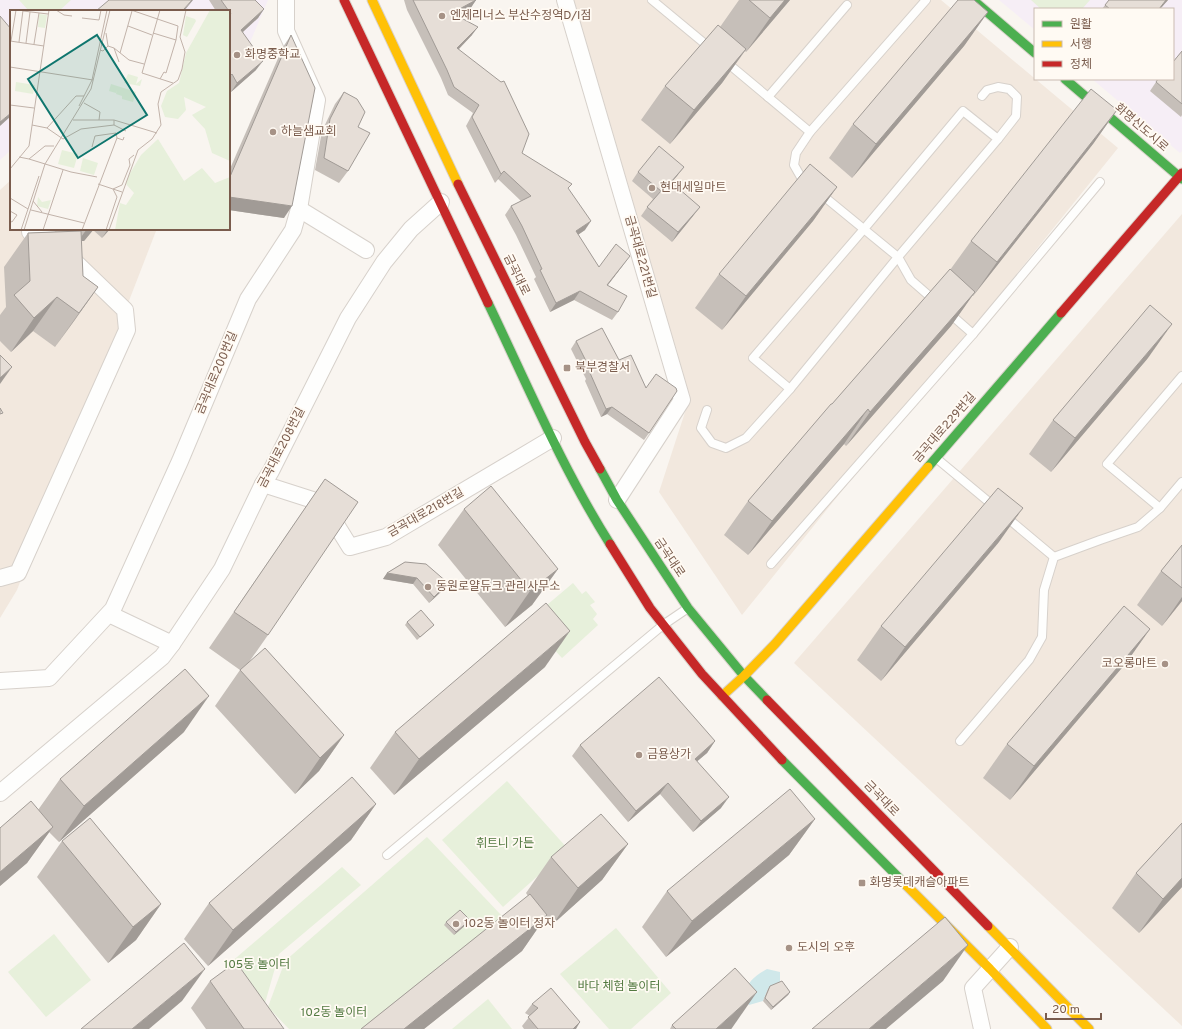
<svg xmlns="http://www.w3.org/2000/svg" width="1182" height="1029" font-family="Overpass,'Noto Sans KR',sans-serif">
<rect width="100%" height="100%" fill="#f9f5f0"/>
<g fill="#f2e8de">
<polygon points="573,0 941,0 1118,148 742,615 659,492 688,403"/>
<polygon points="11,180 11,229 155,229 156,231 17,590 0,618 0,190"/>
<polygon points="1182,214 1182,1026 794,663"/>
</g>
<g fill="#f6eef6">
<polygon points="0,0 268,0 229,92 229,11 11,11 11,150 0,160"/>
<polygon points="999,0 1182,0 1182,151 1180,153 1092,79 1173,79 1173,9 1035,9 1035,30"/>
</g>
<g fill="#e7f0db">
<polygon points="19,0 71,0 59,11 29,11"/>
<polygon points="1031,0 1090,0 1082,9 1041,9"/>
<polygon points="573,583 582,594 586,591 595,602 590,605 597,614 593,619 598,625 562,658 528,621"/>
<polygon points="507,781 568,849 503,907 442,840"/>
<polygon points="427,837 502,916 366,1029 289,1029 268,1007 285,961"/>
<polygon points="342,867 361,885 279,954 265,1003 230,963"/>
<polygon points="616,928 671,993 631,1029 609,1029 560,974"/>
<polygon points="54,934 91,980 46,1017 8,972"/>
<polygon points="488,999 512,1029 452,1029"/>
</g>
<path fill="#d0e8ea" d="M767 969 780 972V984L768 989 763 1001 749 1005C742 986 751 978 767 969Z"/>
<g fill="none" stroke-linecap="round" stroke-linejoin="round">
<defs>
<g id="lane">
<polyline points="652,0 710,48"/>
<polyline points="725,61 810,132"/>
<polyline points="982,96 987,90 998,87 1009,89 1017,97 1016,116 998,139"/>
<polyline points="768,97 847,5"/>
<polygon points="963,111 998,139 898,257 790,389 753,358 864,229"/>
<polyline points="807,183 802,179 794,165 796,153 810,132 926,0"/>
<polyline points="821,194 898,257 911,280 935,301"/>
<polyline points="949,313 973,334 1100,182"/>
<polyline points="707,410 701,428 712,443 726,448 746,438 790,389"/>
<polyline points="936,458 995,507"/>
<polyline points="1160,508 1107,464 1182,376"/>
<polyline points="1005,516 1054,557"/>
<polyline points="771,564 973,334"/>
<polyline points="960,741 1029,660 1042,637 1044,590 1054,557 1100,540 1138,527 1160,508 1182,482"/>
<polyline points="387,855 663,625 688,608"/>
</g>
<g id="street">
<polyline points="565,0 682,400 617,500"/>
<polyline points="299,209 366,250"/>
<polyline points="263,484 316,501 332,518 350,547 386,537 553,438"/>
<polyline points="0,578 18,573 127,330 125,310 44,232 30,232"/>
<polyline points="109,614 172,644 222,569 263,484 271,471 348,318 384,262 411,229 441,202"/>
<polyline points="0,681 49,678 113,609 180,461 248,299 293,230 299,209 317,100 286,31 286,0"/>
<polyline points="0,793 162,657 172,644"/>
<polyline points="982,1029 973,988 1010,947"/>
</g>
<g id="fast">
<polyline points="973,0 1035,53"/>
<polyline points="1065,79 1182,179"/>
<path d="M488 303C527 384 562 468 610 544"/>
<polyline points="928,467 1061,313"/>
<polyline points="600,469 617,500 688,608 744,676 767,700"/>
<polyline points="782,760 906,885"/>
</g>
<g id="slow">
<polyline points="372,0 458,184"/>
<polyline points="722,696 744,676 775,644 928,467"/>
<polyline points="906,885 990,969 1047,1029"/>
<polyline points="988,926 1089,1029"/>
</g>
<g id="jam">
<polyline points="344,0 488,303"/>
<polyline points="458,184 585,442 600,469"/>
<polyline points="1061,313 1182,173"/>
<polyline points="610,544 650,608 702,674 782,760"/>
<polyline points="767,700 988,926"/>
</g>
</defs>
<use href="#lane" stroke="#d7d1cb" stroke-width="10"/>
<use href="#street" stroke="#d7d1cb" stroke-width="18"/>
<use href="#fast" stroke="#d9d2cb" stroke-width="11"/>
<use href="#slow" stroke="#d9d2cb" stroke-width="11"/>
<use href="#jam" stroke="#d9d2cb" stroke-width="11"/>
<use href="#lane" stroke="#fefefd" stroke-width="8"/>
<use href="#street" stroke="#fefefd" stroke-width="16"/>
<use href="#fast" stroke="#4caf50" stroke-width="9"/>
<use href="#slow" stroke="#ffc107" stroke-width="9"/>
<use href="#jam" stroke="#c62828" stroke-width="9"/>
</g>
<g fill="#c6bfb9">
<polygon points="209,0 255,0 264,9 258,18 243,32 256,70 231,92 229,90 229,11 216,11"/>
<polygon points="404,0 476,0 470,9 457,16 472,35 459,49 522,153 568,189 585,230 578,235 599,267 624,264 607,286 618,312 612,320 574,300 550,312 534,279 536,277 516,235 505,215 511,206 521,201 498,179 495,183 466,126 473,113 448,95 441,78 407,10"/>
<polygon points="739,0 790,0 746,52 745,51 722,83 670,144 641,120 665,86 720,27"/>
<polygon points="1109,0 1168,0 1160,9 1102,9"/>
<polygon points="988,12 964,46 852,178 829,158 853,124"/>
<polygon points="291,35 284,218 229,210 229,171 283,47"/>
<polygon points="1182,51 1182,115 1181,117 1150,91 1156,82"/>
<polygon points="344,92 348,171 339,183 315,170 322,131 335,104"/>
<polygon points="1117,110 1093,144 973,296 972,296 951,326 846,446 844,444 748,555 724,535 748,501 832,404 950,270 971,241"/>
<polygon points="684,167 671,183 700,207 693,216 672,242 641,216 653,199 632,181 638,172"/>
<polygon points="837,187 813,221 722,330 695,308 719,274"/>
<polygon points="64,229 110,229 102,238 93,230 84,241 81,241 83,276 98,287 74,321 55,347 33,331 11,352 0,341 0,315 6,307 4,267 28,233 67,231"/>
<polygon points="576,341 619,360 649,433 644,440 607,414 601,417 585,381 586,379 571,349"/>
<polygon points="1148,358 1051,472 1029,454 1053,420"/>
<polygon points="325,479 268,635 249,662 344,735 319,771 295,794 215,706 240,670 209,648"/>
<polygon points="464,509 558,569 532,605 505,627 438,545"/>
<polygon points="999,542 881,681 857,660 881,626"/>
<polygon points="1182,545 1182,601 1162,626 1137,605 1161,571"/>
<polygon points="405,562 444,589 429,603 413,584 383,579 387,573"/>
<polygon points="407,622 434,625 431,628 417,640 405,625"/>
<polygon points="1150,629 1126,663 1010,800 983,778 1007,744"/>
<polygon points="545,667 394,795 370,768 395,732"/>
<polygon points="184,732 59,842 49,832 27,863 0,886 0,828 38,810 60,779"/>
<polygon points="715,741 707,753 697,761 721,808 693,832 660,794 628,822 572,756 580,745"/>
<polygon points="376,804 351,840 208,966 184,939 209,903"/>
<polygon points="815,819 789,855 666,957 642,927 667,891"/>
<polygon points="1182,823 1182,887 1139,933 1112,908 1136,873"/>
<polygon points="62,841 161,904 136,940 108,963 37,877"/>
<polygon points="628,844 602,880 553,924 546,916 522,951 424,1029 361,1029 528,896 526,893 551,857"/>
<polygon points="446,922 468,923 454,935 444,925"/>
<polygon points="210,981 284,1029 206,1029 191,1008"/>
<polygon points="770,986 790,992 788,995 771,1010 763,1001 768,989"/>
<polygon points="532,1004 576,1029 524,1029 522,1026 530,1016 525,1013"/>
<polygon points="672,1025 732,1028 731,1029 670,1029"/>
</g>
<g fill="#a19b96">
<polygon points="192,0 193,0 184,11 183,11"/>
<polygon points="476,0 470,9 446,22 452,13"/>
<polygon points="785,0 790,0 746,52 770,18"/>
<polygon points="1166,0 1168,0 1160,9 1159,9"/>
<polygon points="264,9 258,18 235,39 241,30"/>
<polygon points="988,12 964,46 852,178 876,144"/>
<polygon points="478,27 472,35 451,57 457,48"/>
<polygon points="746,49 722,83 670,144 694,110"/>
<polygon points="263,61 256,70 231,92 237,83"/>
<polygon points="1117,110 1093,144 973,296 997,262"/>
<polygon points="11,113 11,116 0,126 0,122"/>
<polygon points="684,167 677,176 664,191 671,182"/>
<polygon points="504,171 495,183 501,174"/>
<polygon points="837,187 813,221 722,330 746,296"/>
<polygon points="229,197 292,206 284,218 229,210"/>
<polygon points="700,207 693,216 672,242 678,232"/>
<polygon points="591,221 585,230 570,240 576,231"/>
<polygon points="87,229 94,229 84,241 78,241"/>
<polygon points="108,229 110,229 102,238"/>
<polygon points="630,256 624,264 601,294 607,285"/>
<polygon points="98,287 74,321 55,347 79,313"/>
<polygon points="580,291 574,300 550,312 556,303"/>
<polygon points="975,292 951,326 846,446 870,412"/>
<polygon points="57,297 33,331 11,352 34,318"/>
<polygon points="1172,324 1148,358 1051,472 1075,438"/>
<polygon points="12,367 0,384 0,378"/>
<polygon points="612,407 607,414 601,417 606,409"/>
<polygon points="868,409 844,444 748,555 772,521"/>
<polygon points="1023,508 999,542 881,681 905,647"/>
<polygon points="558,569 532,605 505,627 530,591"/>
<polygon points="387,573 417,578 413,584 383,579"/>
<polygon points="448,583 444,589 429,603 434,597"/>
<polygon points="1182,597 1182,601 1162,626"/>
<polygon points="1150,629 1126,663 1010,800 1034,766"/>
<polygon points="570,631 545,667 394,795 419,759"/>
<polygon points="209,696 184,732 59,842 84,806"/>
<polygon points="344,735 319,771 295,794 320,758"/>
<polygon points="715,741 707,753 687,770 695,759"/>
<polygon points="668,783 660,794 628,822 636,811"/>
<polygon points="729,797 721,808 693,832 701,821"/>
<polygon points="376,804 351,840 208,966 233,930"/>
<polygon points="815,819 789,855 666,957 692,921"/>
<polygon points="53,827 27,863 0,886 0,872"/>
<polygon points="628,844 602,880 553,924 578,888"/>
<polygon points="1182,878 1182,887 1139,933 1163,899"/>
<polygon points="161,904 136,940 108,963 133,927"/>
<polygon points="547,915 522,951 424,1029 404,1029"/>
<polygon points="470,920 468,923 454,935 456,932"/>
<polygon points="968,945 943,981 886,1029 869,1029"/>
<polygon points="205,969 182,1001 149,1029 132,1029"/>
<polygon points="757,992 732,1028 731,1029 716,1029"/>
<polygon points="790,992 788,995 771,1010 773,1007"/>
<polygon points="580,1022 576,1029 573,1029"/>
</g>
<g fill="#e6ded7" stroke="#a19b96">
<polygon points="109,0 192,0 184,9 186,11 96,11"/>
<polygon points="221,0 255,0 264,9 241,30 263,61 237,83 232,74 229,77 229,15 231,14"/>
<polygon points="413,0 476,0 452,13 478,27 457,48 501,82 504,81 529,134 522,153 572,184 568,188 591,221 576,231 599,267 616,244 630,256 607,285 627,296 618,312 580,291 556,303 540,270 542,269 522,226 511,206 531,196 504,171 501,174 472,117 479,105 454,87 447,70"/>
<polygon points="749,0 785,0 770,18"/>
<polygon points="958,0 974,0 988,12 876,144 853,124"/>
<polygon points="1109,0 1166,0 1159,9 1110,9 1105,5"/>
<polygon points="0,16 11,29 11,113 0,122"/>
<polygon points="718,25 746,49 694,110 665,86"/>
<polygon points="291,35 315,88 292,206 229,197 229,179"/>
<polygon points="1182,51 1182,104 1156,82 1158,79 1173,79 1173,62"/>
<polygon points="1091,89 1117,110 997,262 971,241"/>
<polygon points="344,92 357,99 365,112 358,127 370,133 348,171 324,158 330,119"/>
<polygon points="659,146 684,167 671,182 700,207 678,232 647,207 661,191 638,172"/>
<polygon points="810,164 837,187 746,296 719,274"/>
<polygon points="81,231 83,276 98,287 79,313 57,297 34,318 14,295 30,281 28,233"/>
<polygon points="950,269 975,292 870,412 868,409 772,521 748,501 831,404 832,404"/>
<polygon points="1150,305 1172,324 1075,438 1053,420"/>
<polygon points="602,328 619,360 631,355 646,388 656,374 676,388 677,391 649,433 612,407 606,409 590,373 592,373 576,341"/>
<polygon points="0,355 12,367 0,378"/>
<polygon points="0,408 3,413 0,414"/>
<polygon points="325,479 358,502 268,635 234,612"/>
<polygon points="491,486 558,569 530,591 464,509"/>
<polygon points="998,488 1023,508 905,647 881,626"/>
<polygon points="1182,545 1182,588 1161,571"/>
<polygon points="405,562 426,564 448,583 434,597 417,578 387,573"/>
<polygon points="546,603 570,631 419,759 395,732"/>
<polygon points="1124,606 1150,629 1034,766 1007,744"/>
<polygon points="421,610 434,625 420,637 407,622"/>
<polygon points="265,648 344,735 320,758 240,670"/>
<polygon points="185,669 209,696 84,806 60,779"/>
<polygon points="659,677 715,741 695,759 729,797 701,821 668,783 636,811 580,745"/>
<polygon points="352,777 376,804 233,930 209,903"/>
<polygon points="790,789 815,819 692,921 667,891"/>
<polygon points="31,801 53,827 0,872 0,828"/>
<polygon points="601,814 628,844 578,888 551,857"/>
<polygon points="90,818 161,904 133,927 62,841"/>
<polygon points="1182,823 1182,878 1163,899 1136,873"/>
<polygon points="530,894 547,915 404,1029 361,1029"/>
<polygon points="460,910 470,920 456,932 446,922"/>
<polygon points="945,917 968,945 869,1029 812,1029"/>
<polygon points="184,943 205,969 132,1029 81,1029"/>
<polygon points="236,962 284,1029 244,1029 210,981"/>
<polygon points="735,968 757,992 716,1029 676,1029 672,1025"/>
<polygon points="782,981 790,992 773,1007 765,998 770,986"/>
<polygon points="551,988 580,1022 573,1029 538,1029 528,1017 538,1008 532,1004"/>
</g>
<g fill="#a69286" stroke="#fffaf3" stroke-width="1.5">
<circle cx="442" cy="16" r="4"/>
<circle cx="237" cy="55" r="4"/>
<circle cx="273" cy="132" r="4"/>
<circle cx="652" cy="188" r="4"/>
<rect x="563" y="364" width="8" height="8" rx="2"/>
<circle cx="428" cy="587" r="4"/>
<circle cx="1165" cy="664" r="4"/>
<circle cx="639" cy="755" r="4"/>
<rect x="858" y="879" width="8" height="8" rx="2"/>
<circle cx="456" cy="924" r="4"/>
<circle cx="789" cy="948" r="4"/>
</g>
<g text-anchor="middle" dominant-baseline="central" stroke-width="3.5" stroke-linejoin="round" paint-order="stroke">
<g font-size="12" fill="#7a5c4d" stroke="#fffaf3" text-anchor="start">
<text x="450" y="16">엔제리너스 부산수정역D/I점</text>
<text x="245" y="55">화명중학교</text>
<text x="281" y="132">하늘샘교회</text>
<text x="660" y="188">현대세일마트</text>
<text x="575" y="368">북부경찰서</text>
<text x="436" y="587">동원로얄듀크 관리사무소</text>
<text x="1157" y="664" text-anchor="end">코오롱마트</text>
<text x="647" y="755">금용상가</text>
<text x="870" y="883">화명롯데캐슬아파트</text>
<text x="464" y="924">102동 놀이터 정자</text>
<text x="797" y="948">도시의 오후</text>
</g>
<g font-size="12" fill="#7a5c4d" stroke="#fffaf3">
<text transform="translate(1141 128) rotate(41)">화명신도시로</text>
<text transform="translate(640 257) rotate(74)">금곡대로221번길</text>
<text transform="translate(516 275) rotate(64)">금곡대로</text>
<text transform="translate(217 373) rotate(-67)">금곡대로200번길</text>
<text transform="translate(945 428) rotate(-49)">금곡대로229번길</text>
<text transform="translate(282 448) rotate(-63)">금곡대로208번길</text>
<text transform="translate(426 513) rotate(-30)">금곡대로218번길</text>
<text transform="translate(669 558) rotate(56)">금곡대로</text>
<text transform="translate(881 799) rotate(46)">금곡대로</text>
</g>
<g font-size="12" fill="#537a41" stroke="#fffaf3">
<text x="505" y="844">휘트니 가든</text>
<text x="257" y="965">105동 놀이터</text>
<text x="619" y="987">바다 체험 놀이터</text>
<text x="334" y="1013">102동 놀이터</text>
</g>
</g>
<g transform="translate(10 10)">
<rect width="220" height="220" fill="#f9f5f0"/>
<path d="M200 0H220V151L202 143 195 119 182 105 196 97 174 87 176 100 168 109 155 107 151 96 157 81 169 73 176 43ZM29 4 37 5 35 18 28 17ZM176 6 185 9 186 11 177 27 173 25ZM118 64 128 67 126 74 132 69 130 76 114 73ZM6 72 25 75 23 84 5 81ZM101 74 126 82 123 92 112 89V86L106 84 107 80 106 83 99 81ZM148 129 174 171 192 158 205 173 220 167V220H105L110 193 116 195 124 183 116 174 119 165 131 145ZM52 140 68 144 64 158 48 154ZM73 148 88 153 84 165 70 161ZM28 187 32 192 41 190 38 199 27 196Z" fill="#e7f0db"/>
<path fill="none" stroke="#c2b3aa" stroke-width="1" d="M46 0 54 5 62 6M121 0 168 16 166 30M150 0 132 63 163 73M13 1 38 4M72 8 89 10 91 0M118 16 142 25M143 23 166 30 156 63 154 62 150 69M0 31 34 36M1 31 6 0M9 32 13 0M16 33 20 2M24 34 29 3M98 36 104 38 109 52M104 38 119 50 134 54M90 40 93 41 98 36 96 23M110 43 122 1M0 57 83 70M74 93 90 102 89 110M0 95 24 98M69 96 82 70 97 0M63 110H104V115M104 110 147 123M22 115 37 118 53 129 71 119 104 115 116 121M37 118 66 86H74M82 137 85 126 106 123 107 128M9 147 19 149 35 136H44M19 149 61 162 87 167M0 159 19 136 39 0M88 174 112 182M0 188 18 199M23 191 32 202M21 200 74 213M0 201 7 205 2 212 0 211M11 220 29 166M14 220 35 154 81 79 100 0M33 220 53 160M72 220 107 128 113 130 114 127M96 220 107 187 103 179 112 175 120 155 119 149 124 145M99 220 128 140 142 129 151 115 148 94 151 82 168 70 172 59 175 42 170 27 176 0"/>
<path fill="#0f766e" fill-opacity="0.15" stroke="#0f766e" stroke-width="2" d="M87 25 137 105 68 148 18 69Z"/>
<rect width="220" height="220" fill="none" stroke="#7a5c4d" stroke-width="2"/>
</g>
<rect x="1034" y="8" width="140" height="72" fill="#fffaf3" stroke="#cabbb1"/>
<rect x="1042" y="21" width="20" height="6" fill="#4caf50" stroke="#cabbb1"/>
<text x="1070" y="28" font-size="12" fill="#7a5c4d">원활</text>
<rect x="1042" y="41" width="20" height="6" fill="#ffc107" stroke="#cabbb1"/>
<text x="1070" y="48" font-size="12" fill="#7a5c4d">서행</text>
<rect x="1042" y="61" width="20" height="6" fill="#c62828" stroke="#cabbb1"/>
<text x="1070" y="68" font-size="12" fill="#7a5c4d">정체</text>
<path d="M1046 1013v6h55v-6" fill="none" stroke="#7a5c4d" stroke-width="2"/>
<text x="1052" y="1013" font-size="12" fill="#7a5c4d" stroke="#fffaf3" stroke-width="3" paint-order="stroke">20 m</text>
</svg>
